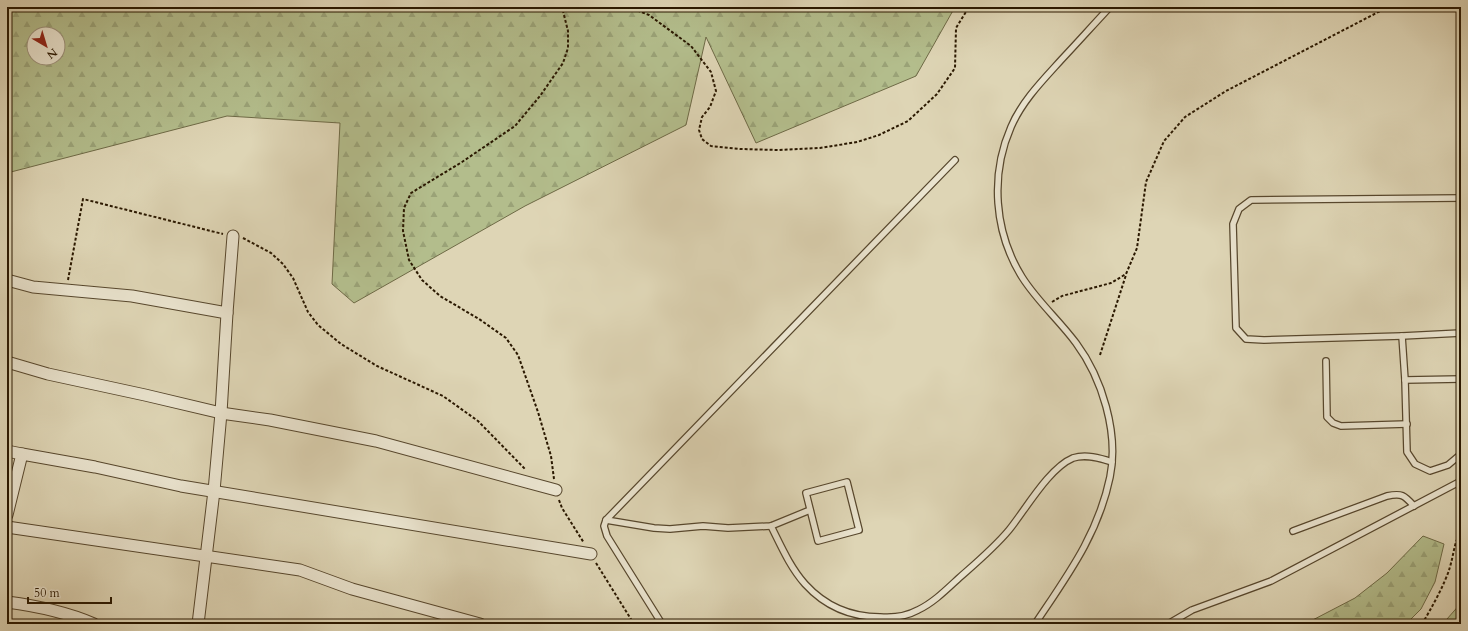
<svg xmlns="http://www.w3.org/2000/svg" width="1468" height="631" font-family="Cardo,serif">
<defs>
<pattern id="forest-firs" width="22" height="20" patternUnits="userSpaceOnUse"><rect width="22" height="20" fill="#b3bd8c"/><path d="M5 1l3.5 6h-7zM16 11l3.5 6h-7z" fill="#9aa277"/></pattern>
</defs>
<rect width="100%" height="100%" fill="#ded5b5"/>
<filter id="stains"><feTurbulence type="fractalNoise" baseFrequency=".005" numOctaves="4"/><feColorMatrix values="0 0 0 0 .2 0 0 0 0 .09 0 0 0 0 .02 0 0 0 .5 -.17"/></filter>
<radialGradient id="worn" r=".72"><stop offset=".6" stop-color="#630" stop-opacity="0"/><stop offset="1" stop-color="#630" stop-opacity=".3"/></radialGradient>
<g fill="url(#forest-firs)" stroke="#6e6a46" fill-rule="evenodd">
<path d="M7 7H955L916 76 756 143 706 37 686 125 525 206 354 303 332 284 340 123 227 116 7 173ZM34 34H58V58H34Z"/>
<polygon points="1423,536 1444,544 1435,582 1421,609 1406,624 1305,624 1355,598 1387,573"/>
<polygon points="1461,603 1461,624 1447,624 1447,619"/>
</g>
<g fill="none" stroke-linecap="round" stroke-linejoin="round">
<defs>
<g id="lane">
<polyline points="1461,198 1251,200 1239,209 1233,224 1236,328 1246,339 1264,340 1402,336 1461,333"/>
<polyline points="1402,336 1405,380 1407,452 1415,464 1430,471 1448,465 1461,454"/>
<polyline points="1326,361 1327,417 1333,423 1341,426 1407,424"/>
<polyline points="1405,380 1461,379"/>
<polygon points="847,482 859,530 818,541 806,493"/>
<polyline points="606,520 654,528 670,529 703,526 728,528 771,526 810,510"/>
<path d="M771 526C781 546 790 567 805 584 825 606 851 617 880 617 893 618 907 616 918 610 933 603 946 590 959 578 976 563 994 548 1009 530 1026 509 1049 468 1073 458 1086 454 1100 458 1112 462"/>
<path d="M1293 531 1387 496C1402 493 1404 495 1414 506"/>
<polyline points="662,624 607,536 604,526 606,520 955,160"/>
<path d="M1035 624C1067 576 1098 535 1110 477 1119 433 1102 378 1076 343 1059 320 1037 301 1022 277 994 232 990 175 1011 127 1022 101 1043 80 1062 59 1078 42 1094 24 1110 7"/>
<polyline points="1168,624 1192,610 1271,581 1461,481"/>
</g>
<g id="street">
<polyline points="7,280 33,287 132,296 227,313"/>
<polyline points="7,362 48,374 145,395 221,413 270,420 376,441 556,490"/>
<polyline points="7,451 22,454"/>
<polyline points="7,515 22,454 95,467 181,486 591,554"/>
<polyline points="7,527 300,570 352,589 480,624"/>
<path d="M7 602C38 606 66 612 94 624"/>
<polyline points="198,624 214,491 221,413 227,313 233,236"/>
</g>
</defs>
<use href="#lane" stroke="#57472d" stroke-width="8"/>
<use href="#street" stroke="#57472d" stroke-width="13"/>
<g stroke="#2a1800" stroke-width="2" stroke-dasharray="3 2" stroke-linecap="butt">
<polyline points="628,7 649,15 691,46 711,72 716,91 710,107 702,117 699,130 702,139 711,146 740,149 778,150 820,148 857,142 879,135 908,121 937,94 955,68 956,28 969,7"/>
<polyline points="243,238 271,253 283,264 293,278 308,312 318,325 341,344 377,366 443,396 478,421 526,470"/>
<polyline points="68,280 83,199 223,234"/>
<polyline points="1052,302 1062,296 1111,283 1126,274 1137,248 1146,182 1164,141 1185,117 1226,91 1388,7"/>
<polyline points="1100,355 1126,275"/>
<polyline points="554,479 551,456 538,412 518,355 506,338 479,319 440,296 422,280 409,260 403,231 404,208 411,193 462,162 515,126 540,96 563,63 568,48 568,31 562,7"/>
<polyline points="559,500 562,508 584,543"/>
<polyline points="596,563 634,624"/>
<path d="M1422 624C1431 609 1445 584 1450 567 1454 553 1454 543 1461 531"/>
</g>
<use href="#lane" stroke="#eae4cf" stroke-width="5.5"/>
<use href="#street" stroke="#eae4cf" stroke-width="11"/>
</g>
<rect width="1468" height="631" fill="none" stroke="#ded5b5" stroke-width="24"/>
<rect x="8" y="8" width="1452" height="615" fill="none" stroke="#2a1800" stroke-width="2"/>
<rect x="12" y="12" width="1444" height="607" fill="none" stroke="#2a1800"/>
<g transform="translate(46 46) rotate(142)"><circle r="19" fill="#eae4cf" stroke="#9d927c"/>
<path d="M0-3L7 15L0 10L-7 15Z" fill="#8f2418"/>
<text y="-6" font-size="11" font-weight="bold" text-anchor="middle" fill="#2a1800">N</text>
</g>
<path d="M28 597v6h83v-6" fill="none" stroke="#2a1800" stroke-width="2"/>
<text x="34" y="597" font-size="12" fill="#2a1800" stroke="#eae4cf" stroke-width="3" paint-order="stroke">50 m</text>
<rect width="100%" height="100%" filter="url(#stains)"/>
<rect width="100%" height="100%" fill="url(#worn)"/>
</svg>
